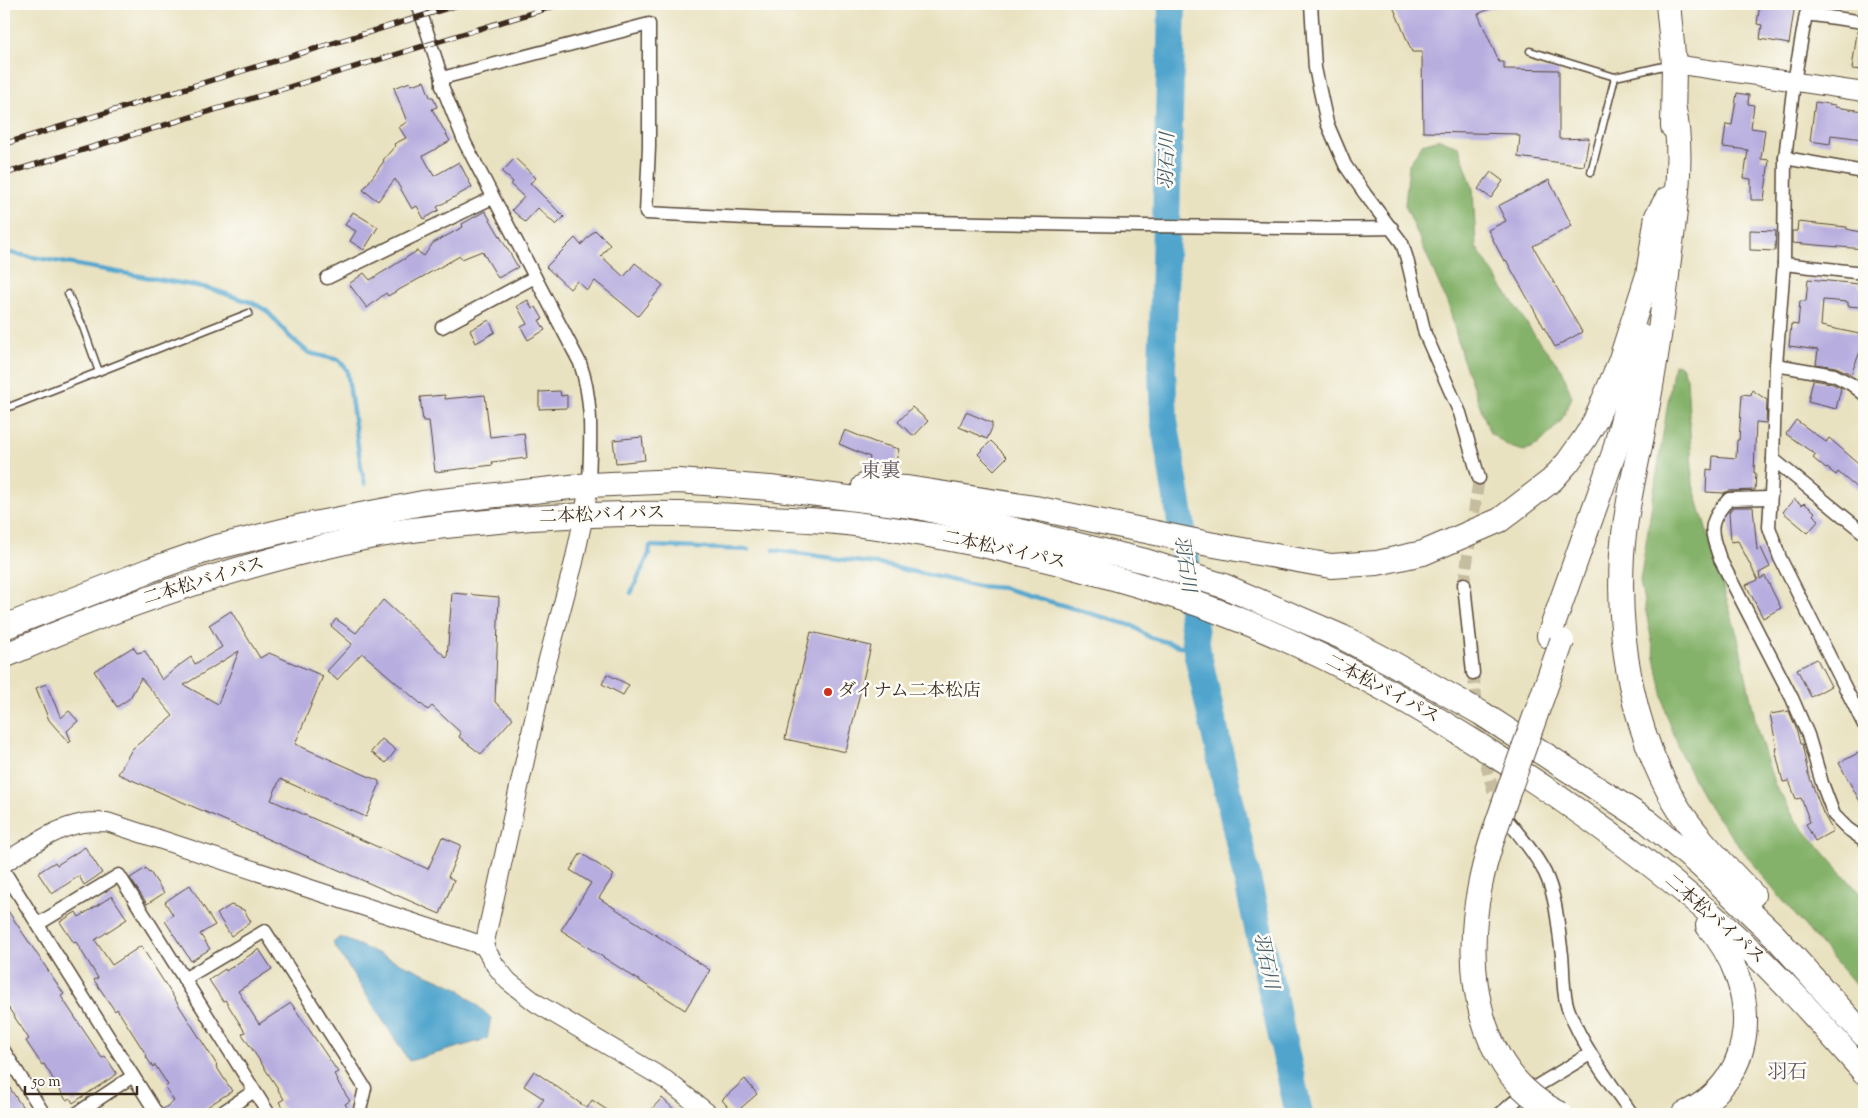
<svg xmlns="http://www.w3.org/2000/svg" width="1868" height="1118" font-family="'Sorts Mill Goudy','Noto Serif JP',serif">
<rect width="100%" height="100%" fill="#fdfcf7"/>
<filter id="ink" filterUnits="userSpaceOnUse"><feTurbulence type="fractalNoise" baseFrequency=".02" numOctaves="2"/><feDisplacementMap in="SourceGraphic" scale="10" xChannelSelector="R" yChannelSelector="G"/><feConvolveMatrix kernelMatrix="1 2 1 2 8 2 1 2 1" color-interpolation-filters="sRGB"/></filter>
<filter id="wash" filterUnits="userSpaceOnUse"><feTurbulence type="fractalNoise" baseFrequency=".0096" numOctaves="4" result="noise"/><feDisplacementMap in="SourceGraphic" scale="20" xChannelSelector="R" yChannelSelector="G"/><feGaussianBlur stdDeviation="1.12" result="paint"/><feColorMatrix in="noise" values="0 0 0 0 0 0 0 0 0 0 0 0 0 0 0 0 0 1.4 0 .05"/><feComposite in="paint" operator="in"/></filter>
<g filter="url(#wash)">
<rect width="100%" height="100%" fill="#e9e2c1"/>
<g fill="#85b26b" stroke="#606e44">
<polygon points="1440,139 1459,147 1473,189 1476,247 1535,336 1562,370 1572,397 1561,421 1539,444 1524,451 1510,447 1490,433 1462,357 1449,307 1405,205 1409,165 1422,144"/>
<polygon points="1674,364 1682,366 1687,378 1693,485 1738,638 1758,733 1774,783 1796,821 1864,898 1864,995 1767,882 1705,801 1681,754 1666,713 1640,581"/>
</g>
<polygon fill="#51a5cd" stroke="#466876" points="340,937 458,988 491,1018 487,1039 409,1061 333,943"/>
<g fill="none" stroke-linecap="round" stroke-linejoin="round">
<g stroke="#51a5cd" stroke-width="4.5">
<polyline points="4,252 208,288 253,303 267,311 290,337 309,353 339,360 347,370 361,467 365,484"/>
<polyline points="774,550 883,565 978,586 1004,588 1133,626 1149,637 1197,651"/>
<polyline points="631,593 649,554 650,546 748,550"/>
</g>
<polyline stroke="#51a5cd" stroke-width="28" points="1172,4 1162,370 1164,420 1180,516 1197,651 1299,1114"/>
</g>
<g id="blocks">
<g fill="#b7aedf" fill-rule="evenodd">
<polygon points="1392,4 1501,4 1478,14 1499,62 1504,62 1504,69 1559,70 1559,139 1589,138 1584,166 1518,157 1520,136 1517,136 1517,134 1423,132 1422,52 1412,52"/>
<polygon points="1760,4 1795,4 1789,44 1760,39 1762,25 1757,24"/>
<polygon points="1857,32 1864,33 1864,70 1852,69"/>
<polygon points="424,81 430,97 433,97 437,107 432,109 450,141 423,156 434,176 459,162 472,187 437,207 439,210 424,219 417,206 412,209 395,179 378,201 363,190 384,161 383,160 395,146 394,144 406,138 399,127 407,122 394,88 410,82 411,85"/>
<polygon points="1737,93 1749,95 1748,104 1754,105 1751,128 1765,130 1761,159 1769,160 1764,200 1751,200 1751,179 1744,178 1748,150 1723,147 1726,124 1732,125"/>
<polygon points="1815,102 1835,105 1835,107 1864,111 1863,139 1831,135 1830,144 1810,141"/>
<polygon points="515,158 536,178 530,183 564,217 556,225 538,208 525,222 512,210 524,197 511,185 513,182 502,172"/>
<polygon points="1491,172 1503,181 1491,198 1478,189"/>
<polygon points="1549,180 1572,226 1533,246 1582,332 1555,347 1506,260 1504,261 1488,230 1506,221 1498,206"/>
<polygon points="485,211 518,267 498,278 482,251 462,259 460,256 388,296 386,293 367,308 349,284 364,273 370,280 417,251 424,256 433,243 463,227 462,224"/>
<polygon points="353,212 378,227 364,250 350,241 356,231 345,225"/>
<polygon points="1798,222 1847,227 1847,229 1864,233 1864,249 1792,243 1792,231 1797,231"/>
<polygon points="595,230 610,245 601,256 624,277 635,263 663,285 638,316 595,281 587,290 577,281 570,289 546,267 575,238 581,245"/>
<polygon points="1750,230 1776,231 1775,251 1750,250"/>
<polygon points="1808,279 1859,284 1859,288 1863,288 1861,307 1848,306 1848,302 1823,300 1821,326 1864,335 1864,342 1851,374 1836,367 1816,364 1818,350 1789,346 1791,324 1798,325 1800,301 1806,301"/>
<polygon points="528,300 532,309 536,307 543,319 539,320 545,330 528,340 521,327 527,324 517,306"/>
<polygon points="489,320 495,332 476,343 470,330"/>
<polygon points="1813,380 1831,383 1841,388 1836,409 1808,402"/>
<polygon points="1752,390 1767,400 1766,423 1756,422 1754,473 1756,473 1755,490 1729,491 1723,493 1706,492 1707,469 1712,470 1713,456 1736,458 1737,440 1739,440 1742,394 1751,395"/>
<polygon points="560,391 561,396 567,395 567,408 539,409 539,392"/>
<polygon points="445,395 445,399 485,395 490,437 524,433 527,458 492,462 493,465 435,472 429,421 423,421 420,397"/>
<polygon points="912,407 928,421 914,436 898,422"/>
<polygon points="966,412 992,423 992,428 987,439 959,427"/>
<polygon points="1796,420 1826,442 1829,438 1864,468 1864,484 1859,490 1838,472 1836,475 1827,468 1826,469 1813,458 1816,455 1786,434"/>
<polygon points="845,430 874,442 899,449 894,469 869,462 870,457 839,444"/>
<polygon points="642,437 645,460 616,463 613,440"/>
<polygon points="991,441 1007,457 994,470 978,454"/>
<polygon points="1794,499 1802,505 1804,503 1815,512 1813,515 1819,520 1808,533 1783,512"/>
<polygon points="1733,507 1753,507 1757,550 1761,548 1770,567 1759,573 1760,579 1765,576 1781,608 1763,618 1746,585 1758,580 1738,541 1731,542 1729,512"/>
<polygon points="452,593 499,597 495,702 513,718 481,754 459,737 461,733 432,706 428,710 362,653 337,680 327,671 352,644 331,626 336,619 356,633 383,600 447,658"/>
<path d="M231 611 260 658 269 653 323 676 295 744 379 781V786L366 817 280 779 271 800 428 869 442 837 461 845 448 877 454 880 440 914 118 774 132 749 173 716 141 678 130 698 117 707 94 671 133 647 137 653 145 651 162 680 177 667 191 657 195 664 222 647 209 625ZM239 651 218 704 184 685Z"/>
<polygon points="811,632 871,646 846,752 785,739"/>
<polygon points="1817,659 1831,686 1811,697 1797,669"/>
<polygon points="607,674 629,685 623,695 602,684"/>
<polygon points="46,684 61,718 69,711 78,721 67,731 71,741 69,743 49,720 36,688"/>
<polygon points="1789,711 1796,728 1800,744 1802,744 1808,773 1823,813 1833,831 1815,841 1806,824 1810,822 1801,798 1796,799 1789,781 1783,782 1775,749 1777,749 1770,714"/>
<polygon points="382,739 396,750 386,763 371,752"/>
<polygon points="1864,750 1864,809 1839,763"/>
<polygon points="85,847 102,873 84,885 79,876 52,894 38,873 55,862 57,865"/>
<polygon points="581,853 614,875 599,898 710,970 685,1010 561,930 591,883 570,870"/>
<polygon points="146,868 149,873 150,872 164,893 147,904 130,878"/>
<polygon points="190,885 215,925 200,934 210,949 191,961 165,921 173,915 165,902"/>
<polygon points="112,896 127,919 95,940 112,965 141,946 217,1065 216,1066 232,1091 196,1114 165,1114 163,1109 174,1101 165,1087 168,1085 155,1065 153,1067 146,1057 147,1056 117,1009 115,1011 94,980 98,978 76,942 74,943 60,922 76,912 79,917"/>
<polygon points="4,905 64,994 61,996 78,1022 102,1058 105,1056 117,1074 73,1103 70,1098 66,1100 44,1064 42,1065 26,1041 29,1039 4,1001"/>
<polygon points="231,905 244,910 251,922 231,936 217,914"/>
<polygon points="259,949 272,969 238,991 259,1024 291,1003 338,1072 334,1074 338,1080 337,1081 350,1101 345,1104 349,1110 343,1114 287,1114 279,1102 284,1099 278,1090 279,1090 242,1034 245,1032 225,1000 223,1001 209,980 225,969 226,971"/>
<polygon points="534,1071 587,1108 592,1100 613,1114 533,1114 544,1099 524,1086"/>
<polygon points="4,1079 19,1102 28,1114 4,1114"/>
<polygon points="745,1079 757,1094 734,1114 722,1100"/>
<polygon points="662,1098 679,1114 647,1114"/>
</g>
</g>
</g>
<g filter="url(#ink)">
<use href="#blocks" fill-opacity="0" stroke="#554636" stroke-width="1"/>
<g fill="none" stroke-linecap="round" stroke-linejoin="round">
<g stroke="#c6bda0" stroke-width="12" stroke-dasharray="12 6" stroke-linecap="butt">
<polyline points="1464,584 1479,478"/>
<path d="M1473 673C1480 719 1482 768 1501 811"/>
</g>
<defs>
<g id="lane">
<polyline points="1530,51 1615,77 1668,65"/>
<polyline points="1591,172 1615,77"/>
<polyline points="68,294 83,327 99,372"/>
<polyline points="4,409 249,313"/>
</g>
<g id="street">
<path d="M418 4 442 78V86L465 143 580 363C594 403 590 443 589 485"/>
<polyline points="1311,4 1315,68 1327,123 1345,165 1365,194 1402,243 1407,259 1425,334 1460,413 1479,478"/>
<polyline points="1864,22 1806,14 1794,82 1785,158 1784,264 1776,365 1773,459 1769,527 1780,558 1864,725"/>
<path d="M442 78 649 24V147L646 213 767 219 1143 226C1226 226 1309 230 1392 228"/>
<polyline points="1785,158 1864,172"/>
<polyline points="1784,264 1864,273"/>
<polyline points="327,278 492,198"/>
<polyline points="442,327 535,277"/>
<polyline points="1776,365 1834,375 1851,384 1864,394"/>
<polyline points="1773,459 1864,533"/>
<path d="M1770 498 1729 499C1707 523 1710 530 1720 559L1792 698 1808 735 1822 783 1834 815 1848 829 1864 840"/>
<polyline points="1464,584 1473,673"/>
<path d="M1503 815C1518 833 1534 852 1545 873 1557 898 1558 928 1562 955 1564 973 1562 994 1569 1011 1584 1049 1609 1081 1632 1114"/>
<polyline points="4,871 157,1114"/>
<polyline points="38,924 119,875 269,1114"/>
<polyline points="184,979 265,931 365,1088 359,1114"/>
<polyline points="4,1051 44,1114"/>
<polyline points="76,1114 133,1076"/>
<polyline points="220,1114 254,1091"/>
<polyline points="1500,1114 1522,1095 1590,1054"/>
</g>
<g id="secondary">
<polyline points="1674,64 1864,92"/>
<polyline points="589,485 584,515 574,562 544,674 484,946 495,965 508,981 536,1003 666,1080 709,1114"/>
<path d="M4 863C28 848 54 828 83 823 91 822 99 822 107 822L484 946"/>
</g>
<g id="highway">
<polyline points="1668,4 1674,64 1673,127"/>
<path d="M1674 110C1685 159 1673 225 1667 275 1661 329 1652 383 1642 436 1634 475 1625 515 1622 554 1617 640 1632 728 1675 803 1695 837 1726 866 1753 895"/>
<polyline points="864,486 907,488 1035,508 1209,544 1331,566 1377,563 1423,553 1500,520 1552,480 1568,462 1585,438 1595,421 1620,362 1648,275 1657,216 1667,199"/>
<polyline points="4,627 150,570 213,548 303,526 423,503 589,485 679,481 770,488 919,507 1145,561 1224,586 1342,637 1392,663 1481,713 1647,821 1700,865 1774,935 1864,1035"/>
<polyline points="1549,636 1614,453 1644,337"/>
<path d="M4 656C114 608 227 568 345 542 391 531 440 526 487 522 580 513 671 511 765 518 792 519 819 520 847 523 932 533 1016 550 1099 574 1138 585 1178 596 1217 611 1316 648 1410 700 1499 758 1585 813 1669 874 1744 944 1787 984 1825 1028 1864 1072"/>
<path d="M1684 1114C1763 1078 1759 984 1708 926"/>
</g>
</defs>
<use href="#lane" stroke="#554636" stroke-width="9"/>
<use href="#street" stroke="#554636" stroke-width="15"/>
<use href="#secondary" stroke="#554636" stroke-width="20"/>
<use href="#highway" stroke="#554636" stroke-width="26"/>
<use href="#lane" stroke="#fff" stroke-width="6"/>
<use href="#street" stroke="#fff" stroke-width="12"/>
<use href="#secondary" stroke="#fff" stroke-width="18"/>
<use href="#highway" stroke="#fff" stroke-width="24"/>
<defs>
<g id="rail">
<polyline points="4,144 461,4"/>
<polyline points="4,174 561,4"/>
</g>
</defs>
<use href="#rail" stroke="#3b2a1e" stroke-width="5.5"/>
<use href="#rail" stroke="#fdfcf7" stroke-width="4" stroke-dasharray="11" stroke-linecap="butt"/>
<defs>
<path id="highway-bridge" d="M1561 1114C1476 1074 1463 969 1480 886 1486 853 1500 816 1511 784 1528 737 1545 689 1562 641"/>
</defs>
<use href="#highway-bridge" stroke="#554636" stroke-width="26" stroke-linecap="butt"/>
<use href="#highway-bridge" stroke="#fff" stroke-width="24"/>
</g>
</g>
<circle fill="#c8321e" stroke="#fdfcf7" stroke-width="2" cx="828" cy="692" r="5"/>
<g text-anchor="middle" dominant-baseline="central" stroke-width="5" stroke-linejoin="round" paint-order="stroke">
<g font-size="18" fill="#3b2a1e" stroke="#fdfcf7">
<text transform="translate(602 516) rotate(-2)">二本松バイパス</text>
<text transform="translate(1004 551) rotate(12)">二本松バイパス</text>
<text transform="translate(204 582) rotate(-17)">二本松バイパス</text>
<text transform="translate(1382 690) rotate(28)">二本松バイパス</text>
<text transform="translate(1714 920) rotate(41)">二本松バイパス</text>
</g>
<g font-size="18" fill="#3b2a1e" stroke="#fdfcf7" text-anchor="start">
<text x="838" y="692">ダイナム二本松店</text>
</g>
<g font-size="19" font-style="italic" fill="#445b64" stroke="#fdfcf7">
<text transform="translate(1168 161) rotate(-88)">羽石川</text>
<text transform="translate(1184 564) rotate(82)">羽石川</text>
<text transform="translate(1265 961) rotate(78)">羽石川</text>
</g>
<g font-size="20" fill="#665862" stroke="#fdfcf7">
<text x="881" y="472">東裏</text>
<text x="1787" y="1073">羽石</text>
</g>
</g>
<rect width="1868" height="1118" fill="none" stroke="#fdfcf7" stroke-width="20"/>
<path d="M25 1086v8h112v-8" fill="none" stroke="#3b2a1e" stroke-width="2.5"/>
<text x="32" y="1086" font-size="15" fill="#3b2a1e" stroke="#fdfcf7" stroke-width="4" paint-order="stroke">50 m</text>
</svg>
